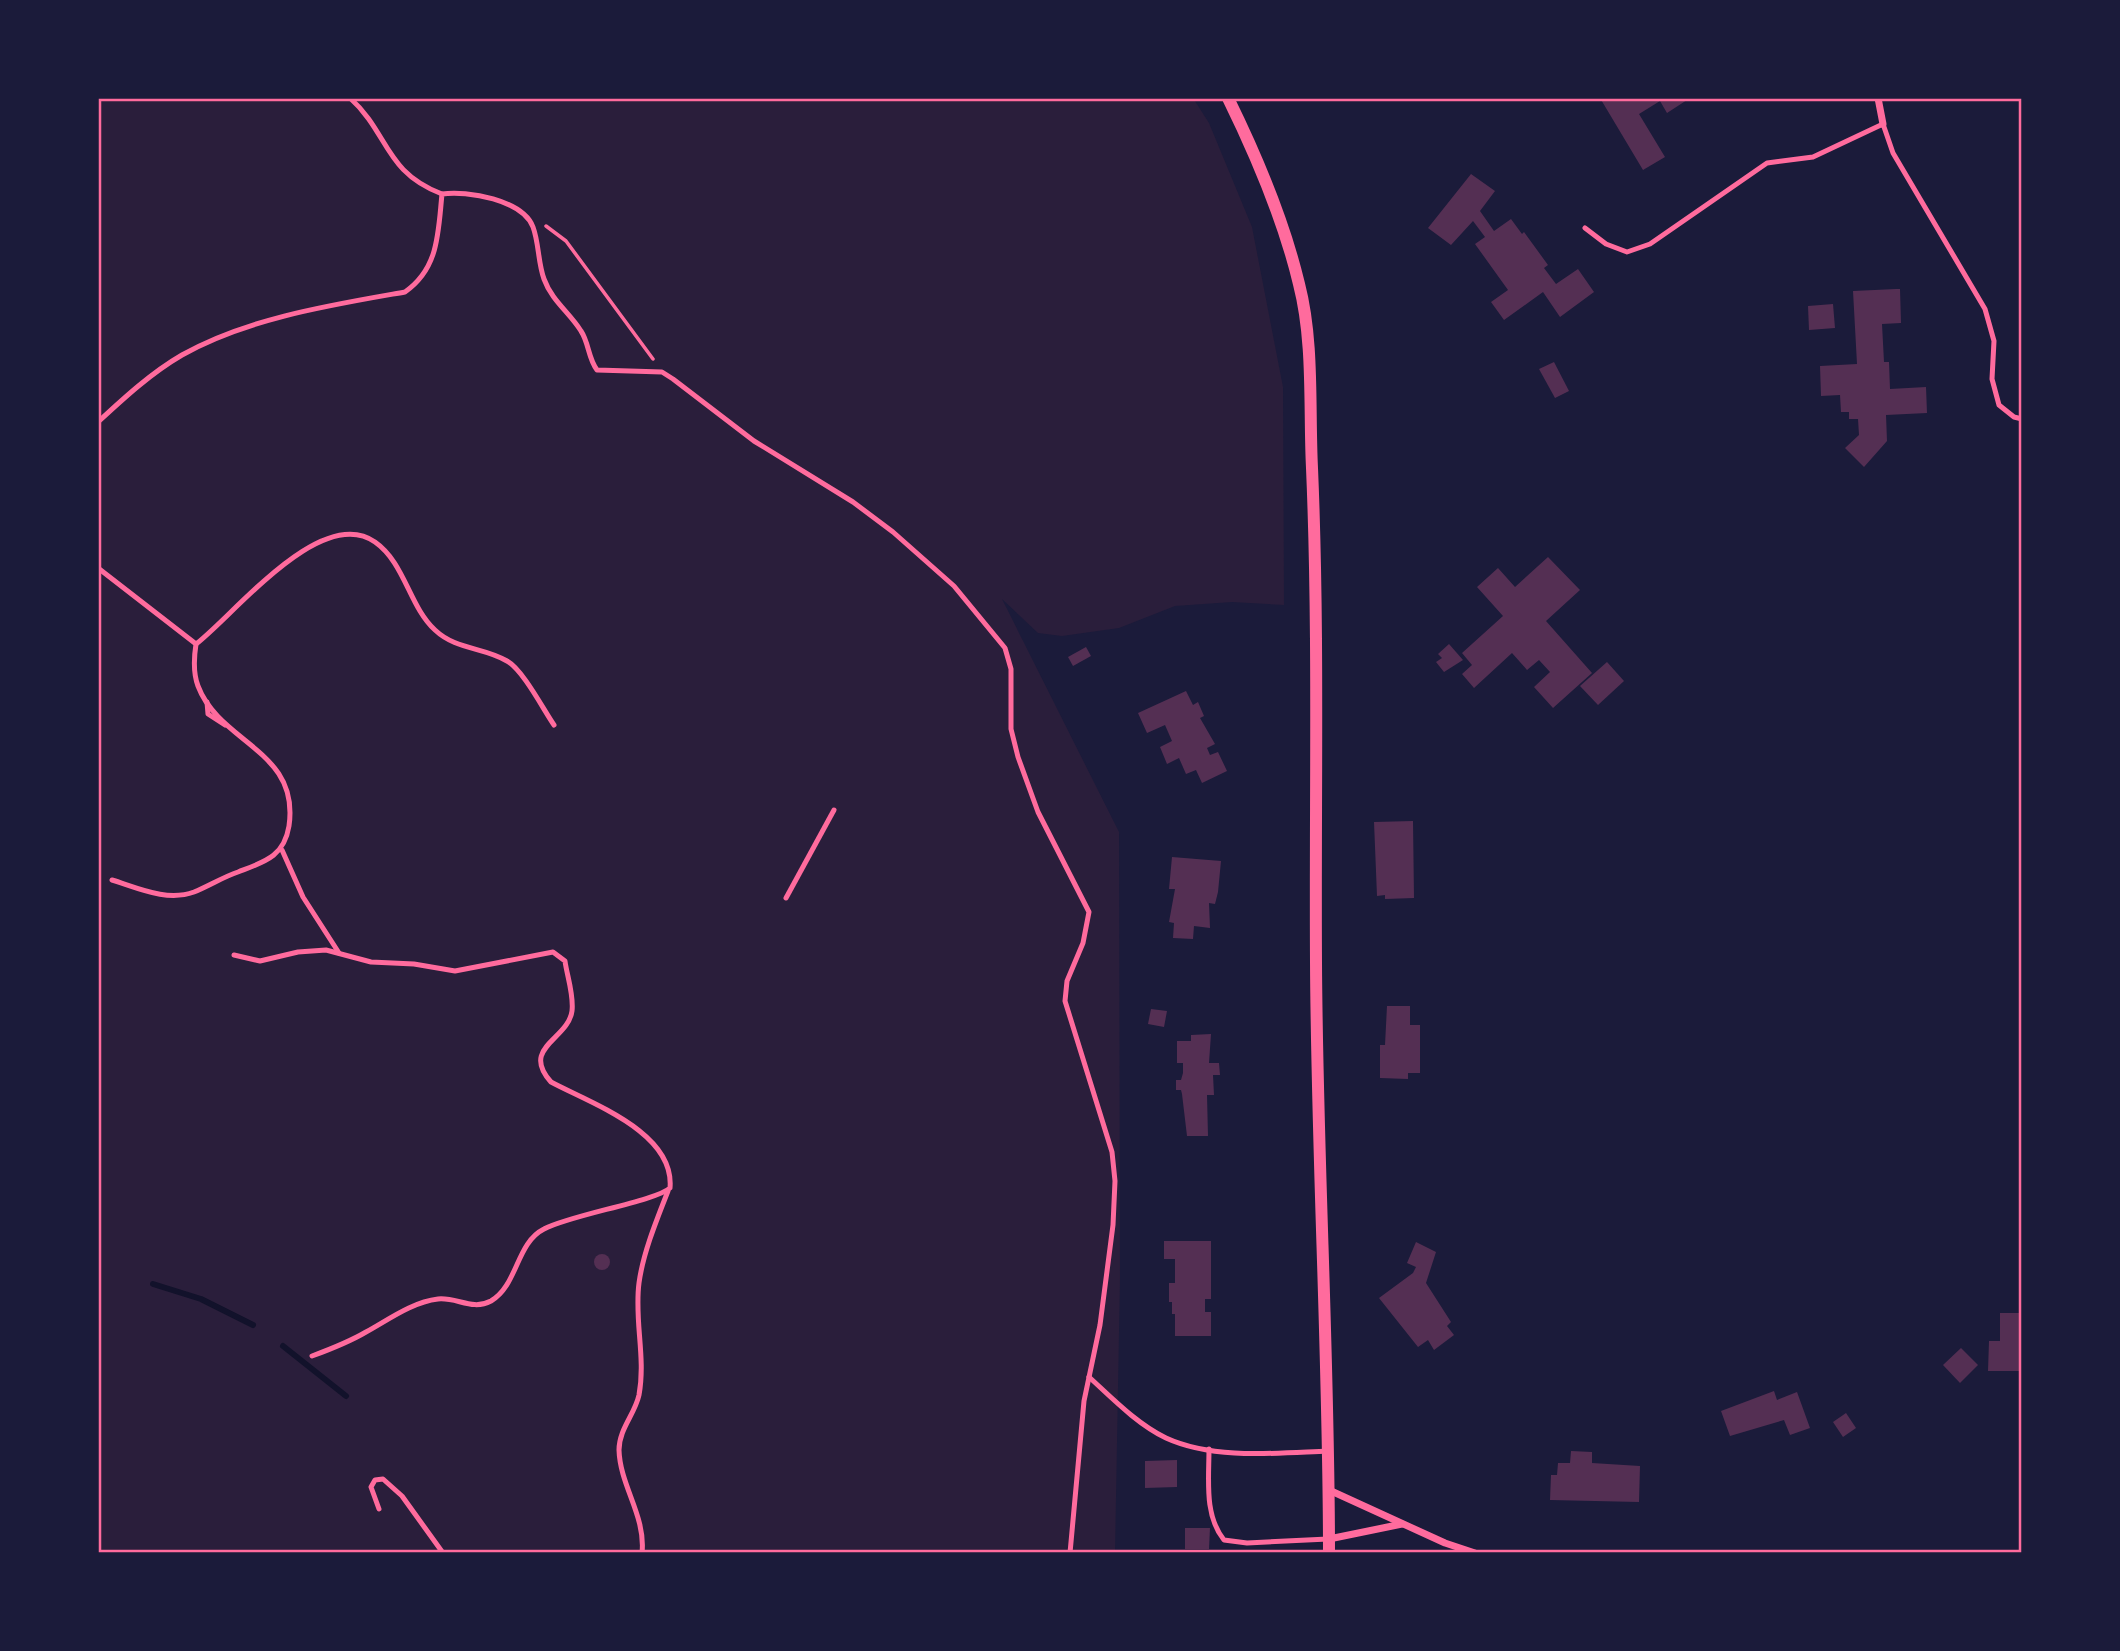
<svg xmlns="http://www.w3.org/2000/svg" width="2120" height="1651" font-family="Arial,sans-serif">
<rect width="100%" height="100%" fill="#1b1b3a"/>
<polygon fill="#2a1e3b" points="98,98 1193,98 1209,123 1252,227 1283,387 1284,605 1232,602 1175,606 1119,628 1062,636 1038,633 1002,599 1119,832 1120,1278 1115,1553 98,1553"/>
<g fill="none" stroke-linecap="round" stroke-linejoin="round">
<g stroke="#12122b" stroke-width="6">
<polyline points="153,1284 201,1299 253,1325"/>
<polyline points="283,1346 346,1396"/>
</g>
</g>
<g fill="#542f53">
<polygon points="1600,98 1686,98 1687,100 1667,113 1660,101 1639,114 1665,157 1643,170"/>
<polygon points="1471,174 1495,191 1480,211 1494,231 1511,219 1522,234 1524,232 1548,265 1544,268 1556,284 1578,269 1594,292 1560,317 1543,292 1504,320 1491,302 1508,290 1475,244 1485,237 1473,221 1451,245 1428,228"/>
<polygon points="1896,289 1900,289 1901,323 1882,324 1884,362 1889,362 1890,389 1926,387 1927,413 1886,415 1887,441 1864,467 1845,448 1859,435 1858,419 1849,419 1849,412 1841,412 1840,395 1821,396 1820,366 1857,364 1853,291"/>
<polygon points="1833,304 1835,328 1809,330 1808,306"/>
<polygon points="1554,362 1569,391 1555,398 1539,369"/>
<polygon points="1548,557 1580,590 1546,621 1592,673 1553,708 1534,687 1550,672 1539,660 1527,670 1512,653 1474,688 1462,674 1472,665 1462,653 1503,616 1477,587 1498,568 1515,587"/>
<polygon points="1449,644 1463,660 1444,672 1436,662 1442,658 1438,654"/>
<polygon points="1086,647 1091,656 1073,666 1068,657"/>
<polygon points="1607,662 1624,681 1598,705 1580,686"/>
<polygon points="1186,691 1193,705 1198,702 1204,716 1200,718 1215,744 1207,748 1210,755 1218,752 1227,771 1202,783 1196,770 1186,774 1179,758 1167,764 1160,747 1172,741 1165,725 1147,733 1138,713"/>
<polygon points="1413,821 1414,898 1385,899 1385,895 1377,896 1374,822"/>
<polygon points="1172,857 1221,861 1218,892 1215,904 1209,903 1210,928 1194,926 1193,939 1173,938 1174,923 1169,922 1175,889 1169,889"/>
<polygon points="1387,1006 1410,1006 1410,1025 1420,1025 1420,1073 1408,1073 1408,1079 1380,1078 1380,1045 1385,1045"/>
<polygon points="1151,1009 1167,1011 1164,1027 1148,1024"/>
<polygon points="1211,1034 1209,1063 1219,1063 1220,1075 1213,1075 1214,1095 1207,1095 1208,1136 1187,1136 1182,1094 1181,1090 1176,1090 1176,1080 1181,1080 1183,1073 1183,1063 1177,1063 1177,1041 1191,1041 1191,1035"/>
<polygon points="1164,1241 1211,1241 1211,1299 1205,1299 1205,1312 1211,1312 1211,1336 1175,1336 1175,1314 1172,1314 1172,1302 1169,1302 1169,1283 1175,1283 1175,1259 1164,1259"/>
<polygon points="1416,1242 1436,1252 1426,1283 1451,1322 1447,1326 1454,1335 1434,1350 1428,1340 1418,1347 1379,1298 1413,1273 1416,1267 1407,1263"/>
<circle cx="602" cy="1262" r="8"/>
<polygon points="2000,1313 2022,1313 2022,1371 1988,1371 1989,1341 2000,1341"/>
<polygon points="1961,1348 1978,1365 1960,1383 1943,1365"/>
<polygon points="1774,1391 1777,1400 1797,1392 1810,1428 1790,1435 1784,1420 1730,1436 1721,1411"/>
<polygon points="1846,1413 1856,1428 1843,1437 1833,1422"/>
<polygon points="1571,1451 1592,1452 1592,1463 1640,1466 1639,1502 1550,1500 1551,1475 1557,1475 1558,1463 1570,1463"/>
<polygon points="1177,1460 1177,1487 1145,1488 1145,1461"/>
<polygon points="1185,1528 1210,1528 1209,1549 1185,1549"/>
</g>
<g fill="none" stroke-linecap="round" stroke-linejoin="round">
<polyline stroke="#ff6b9d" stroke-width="3.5" points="546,226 566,241 653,359"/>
<g stroke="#ff6b9d" stroke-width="5">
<path d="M350 98C389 133 384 172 442 194"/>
<polyline points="1585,228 1606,244 1627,252 1650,244 1767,163 1813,157 1883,124 1893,153 1985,309 1994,341 1992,379 1999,405 2014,417 2022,419"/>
<path d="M98 422C124 398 151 373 182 355 248 318 331 305 405 292 439 268 438 233 442 194 467 190 523 200 533 227 539 243 538 263 544 279 552 301 569 312 581 331 589 343 588 358 597 370L662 372 673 379 754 441 853 502 893 532 954 586 1005 648 1011 669V729L1018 757 1038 812 1089 912 1083 943 1067 981 1065 1001 1112 1152 1115 1181 1113 1225 1100 1325 1084 1401 1070 1553"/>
<path d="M98 568 196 644C194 657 193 673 198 686 220 744 300 750 289 826 284 857 264 862 238 872 223 877 209 886 194 892 167 902 138 888 112 880"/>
<path d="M196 644C234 615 321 504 375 542 405 563 409 606 435 630 456 650 484 647 507 661 523 670 543 709 554 725"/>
<polyline points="207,702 208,714 225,725"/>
<polyline points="282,850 303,897 339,953"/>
<polyline points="786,898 834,810"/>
<path d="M234 955 260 961 298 952 326 950 371 962 414 964 455 971 553 952 565 961C567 976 574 995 572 1011 568 1040 520 1047 551 1082 590 1103 675 1132 670 1188 656 1201 570 1215 544 1229 516 1243 518 1285 491 1301 472 1311 457 1297 438 1299 412 1302 388 1320 366 1332 349 1342 331 1349 312 1356"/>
<path d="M1089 1377C1112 1398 1137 1424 1166 1438 1214 1460 1277 1453 1328 1451"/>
<path d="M1209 1449C1209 1480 1204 1515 1224 1540L1247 1543 1328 1539"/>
<polyline points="379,1509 371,1487 375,1480 383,1479 402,1496 443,1553"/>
<path d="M642 1553C646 1516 620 1486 619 1450 619 1429 635 1414 639 1395 646 1357 634 1320 639 1283 643 1253 657 1219 668 1191"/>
</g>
<g stroke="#ff6b9d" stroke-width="7">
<polyline points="1878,98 1883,124"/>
<polyline points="1329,1490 1445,1543 1475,1553"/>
<polyline points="1329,1539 1402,1524"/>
</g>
<path stroke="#ff6b9d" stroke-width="12" d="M1228 98C1257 157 1284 221 1299 284 1314 342 1309 408 1312 468 1319 633 1315 798 1316 962 1317 1159 1329 1356 1329 1553"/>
</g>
<rect width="2120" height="1651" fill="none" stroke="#1b1b3a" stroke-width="200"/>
<rect x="100" y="100" width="1920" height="1451" fill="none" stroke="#ff6b9d" stroke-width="2.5"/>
</svg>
